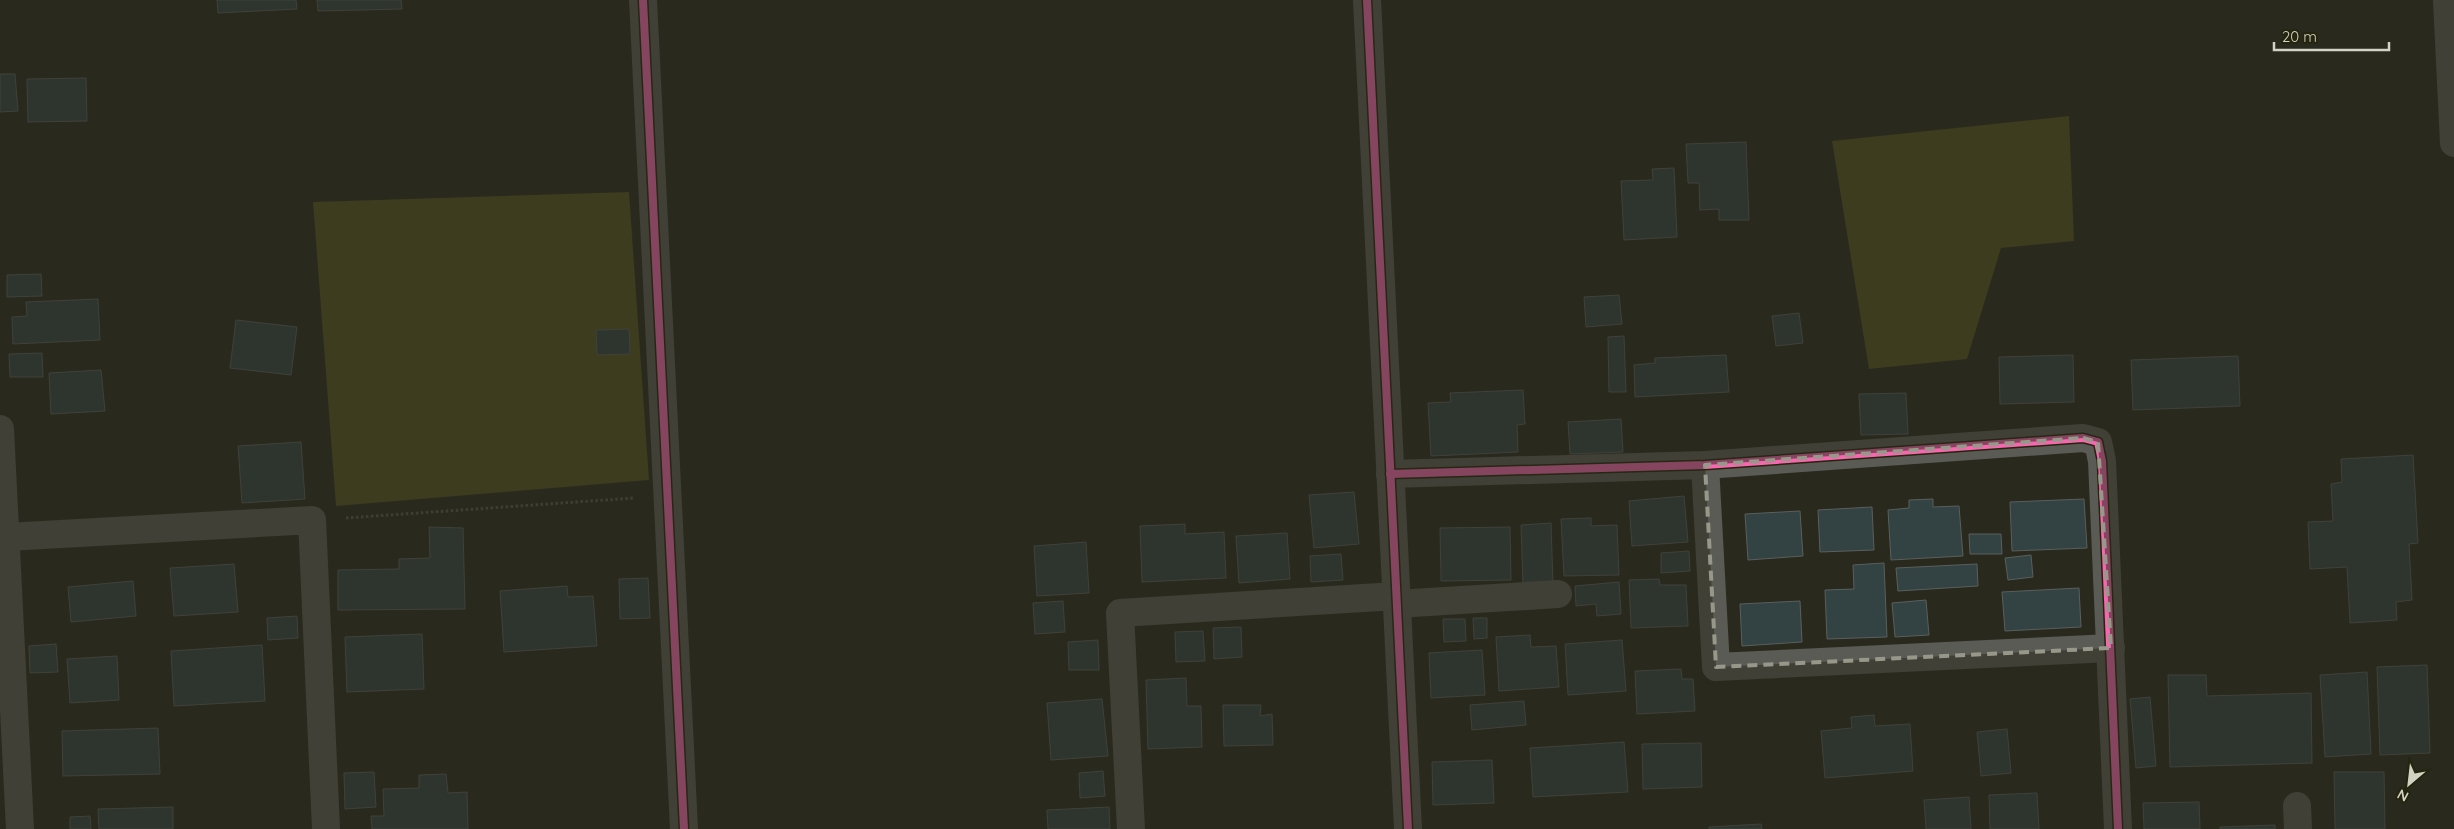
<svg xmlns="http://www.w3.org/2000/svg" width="2454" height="829" font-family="Quicksand,sans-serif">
<rect width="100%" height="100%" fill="#29291d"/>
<g fill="#545220">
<polygon points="2069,116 2074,241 2001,248 1967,359 1869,369 1832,141"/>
<polygon points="629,192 649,480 336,506 313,202"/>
</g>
<g fill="#334343" stroke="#5a5f5d">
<polygon points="217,0 296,0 297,9 218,13"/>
<polygon points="317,0 401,0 402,9 318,11"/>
<polygon points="0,74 15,74 18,111 0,112"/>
<polygon points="86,78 87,121 28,122 27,79"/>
<polygon points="1746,142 1749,220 1719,220 1719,209 1700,210 1699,183 1688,183 1686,144"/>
<polygon points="1674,168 1677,237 1624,240 1621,181 1653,180 1652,169"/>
<polygon points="41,274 42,296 7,297 7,275"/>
<polygon points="1619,295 1622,324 1586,327 1584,297"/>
<polygon points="98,299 100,340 13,344 12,317 27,316 26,302"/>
<polygon points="1799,313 1803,343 1776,346 1772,316"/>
<polygon points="236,320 297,327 291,375 230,368"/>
<polygon points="629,329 630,354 597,355 596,330"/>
<polygon points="1624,336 1626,392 1609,392 1608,337"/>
<polygon points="42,353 43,377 10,377 9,354"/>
<polygon points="1726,355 1729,392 1635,397 1634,365 1655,363 1655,358"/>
<polygon points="2073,355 2074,402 2000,404 1999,357"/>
<polygon points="2238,356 2240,406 2133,410 2131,360"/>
<polygon points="101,370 105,411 51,414 49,373"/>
<polygon points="1523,390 1525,424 1517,425 1518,452 1431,456 1428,403 1451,402 1450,393"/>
<polygon points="1906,393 1908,434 1861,435 1859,394"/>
<polygon points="1621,419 1623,452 1570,454 1568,422"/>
<polygon points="301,442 305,499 242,503 238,446"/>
<polygon points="2413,455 2418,543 2409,544 2412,600 2396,602 2397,620 2350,623 2347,567 2310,569 2308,522 2333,521 2331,484 2342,482 2341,459"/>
<polygon points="1354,492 1359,544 1314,548 1309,495"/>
<polygon points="1684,496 1688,542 1632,546 1629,501"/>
<polygon points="1933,499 1933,507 1959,506 1963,556 1891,560 1888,510 1909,508 1909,500"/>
<polygon points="2084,499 2087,548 2012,551 2010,502"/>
<polygon points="1872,507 1874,550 1820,552 1818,510"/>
<polygon points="1800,511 1803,556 1748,560 1745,514"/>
<polygon points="1591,518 1591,526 1617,525 1619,575 1564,576 1561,519"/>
<polygon points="1551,523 1553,585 1523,586 1521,525"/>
<polygon points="1185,524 1185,534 1224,532 1226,578 1142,582 1140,526"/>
<polygon points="429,527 463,528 465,609 338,610 338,570 399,569 399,559 430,558"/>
<polygon points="1510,527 1511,580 1441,581 1440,528"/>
<polygon points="1287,533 1290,579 1239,583 1236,536"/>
<polygon points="1969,534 2001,534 2002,554 1970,554"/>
<polygon points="1086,542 1089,593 1037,596 1034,546"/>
<polygon points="1689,551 1690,571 1661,573 1661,553"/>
<polygon points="1341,554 1343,580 1311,582 1310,556"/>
<polygon points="2031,555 2033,577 2008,580 2005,558"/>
<polygon points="1884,563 1887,637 1827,639 1825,590 1854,589 1853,565"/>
<polygon points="234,564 238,612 174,616 170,568"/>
<polygon points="1977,564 1978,586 1898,591 1896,568"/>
<polygon points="648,578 650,618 620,619 619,579"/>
<polygon points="1659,579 1660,585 1686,585 1688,626 1631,628 1629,580"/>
<polygon points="133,581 136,616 71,622 68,587"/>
<polygon points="1619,582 1621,614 1597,616 1596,604 1576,606 1575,586"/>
<polygon points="567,586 568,597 593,596 597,646 504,652 500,591"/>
<polygon points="2079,588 2081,627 2005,631 2002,592"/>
<polygon points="1926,600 1929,635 1895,637 1892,603"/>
<polygon points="1063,601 1065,632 1035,634 1033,603"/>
<polygon points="1800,601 1802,642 1742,646 1740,604"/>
<polygon points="297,616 298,638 268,640 267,618"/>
<polygon points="1473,618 1487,618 1487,638 1474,639"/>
<polygon points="1443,619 1465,619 1466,641 1444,642"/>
<polygon points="1241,627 1242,657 1214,659 1213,628"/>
<polygon points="1203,631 1205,661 1176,662 1175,632"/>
<polygon points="422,634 424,689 347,692 345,637"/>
<polygon points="1530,635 1531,647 1556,646 1559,687 1499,691 1496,637"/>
<polygon points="1098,640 1099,670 1069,670 1068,642"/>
<polygon points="1622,640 1626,691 1568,695 1565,644"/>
<polygon points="56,644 58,672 30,673 29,646"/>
<polygon points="262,645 265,701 174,706 171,651"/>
<polygon points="1482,650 1485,695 1431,698 1429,653"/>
<polygon points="117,656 119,700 70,703 67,659"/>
<polygon points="2427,665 2430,753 2380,755 2377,667"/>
<polygon points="1681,669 1682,679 1693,679 1695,711 1637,714 1635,671"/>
<polygon points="2367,672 2371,754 2325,757 2320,675"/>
<polygon points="2168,675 2206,675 2207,696 2311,693 2312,763 2170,767"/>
<polygon points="1186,678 1187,706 1201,706 1202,747 1148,749 1146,680"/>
<polygon points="2150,697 2156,766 2136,768 2130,699"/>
<polygon points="1102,699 1108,756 1051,760 1047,703"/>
<polygon points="1524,701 1526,725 1472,730 1470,705"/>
<polygon points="1223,705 1261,705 1260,716 1272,714 1273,745 1224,746"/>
<polygon points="1874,715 1875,726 1910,724 1913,771 1825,778 1821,731 1852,728 1851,717"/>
<polygon points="158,728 160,774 63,776 62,731"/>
<polygon points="2007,729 2011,773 1981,776 1977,732"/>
<polygon points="1624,742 1628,792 1533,797 1530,748"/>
<polygon points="1701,743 1702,787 1643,789 1642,744"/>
<polygon points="1492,760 1494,803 1433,805 1432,762"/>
<polygon points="1103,771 1105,796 1080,798 1079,773"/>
<polygon points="374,772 376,807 345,809 344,773"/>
<polygon points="2334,772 2384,772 2385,829 2335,829"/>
<polygon points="446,774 448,793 467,792 468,829 372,829 371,816 384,816 383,789 419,788 419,775"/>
<polygon points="2037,793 2039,829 1990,829 1989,795"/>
<polygon points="1969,797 1971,829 1926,829 1924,800"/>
<polygon points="2199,802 2200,829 2144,829 2143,803"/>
<polygon points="173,807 173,829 99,829 98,809"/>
<polygon points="1109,807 1110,829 1048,829 1047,810"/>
<polygon points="90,816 91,829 70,829 70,817"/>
<polygon points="1761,824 1762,829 1709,829 1709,827"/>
<polygon points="2275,825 2275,829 2220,829 2220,827"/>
</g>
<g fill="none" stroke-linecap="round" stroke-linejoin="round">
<polyline stroke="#575751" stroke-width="3" stroke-dasharray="2.5 2.5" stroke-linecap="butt" points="346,518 634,498"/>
<g stroke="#5b5b56" stroke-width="28">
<polyline points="643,0 684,829"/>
<polyline points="1367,0 1408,829"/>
<polyline points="2447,0 2454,143"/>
<polyline points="0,429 20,829"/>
<polyline points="1705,465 1716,667 2111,648"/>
<polyline points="1390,474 1705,465 2083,438 2098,442 2102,461 2118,829"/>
<polyline points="7,537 312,520 326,829"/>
<polyline points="1396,604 1558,594"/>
<polyline points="2297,806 2298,829"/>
<polyline points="1131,829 1120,613 1396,596"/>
</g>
<defs>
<g id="cycleway">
<polyline points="643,0 684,829"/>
<polyline points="1367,0 1408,829"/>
<polyline points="1390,474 1705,465 2083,438 2098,442 2102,461 2118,829"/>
</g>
</defs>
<use href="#cycleway" stroke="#25240d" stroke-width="11"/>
<use href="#cycleway" stroke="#f766af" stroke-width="8"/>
</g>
<path d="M0 0H2454V829H0ZM2083 438 2098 442 2111 648 1716 667 1705 465Z" fill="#29291d" fill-opacity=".55" fill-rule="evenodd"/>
<path fill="none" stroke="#98988a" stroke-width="4" stroke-dasharray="10 6" stroke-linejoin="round" d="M2083 438 2098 442 2111 648 1716 667 1705 465Z"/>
<g transform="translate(2409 784) rotate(208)" stroke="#25240d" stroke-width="4" paint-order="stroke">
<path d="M0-4L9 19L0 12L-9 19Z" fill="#d3d3c5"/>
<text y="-8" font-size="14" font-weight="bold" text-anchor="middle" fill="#d3d3c5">N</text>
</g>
<path d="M2274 42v8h115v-8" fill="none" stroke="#d3d3c5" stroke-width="2.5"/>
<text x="2282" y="42" font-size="15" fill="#d3d3c5" stroke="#25240d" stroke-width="4" paint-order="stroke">20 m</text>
</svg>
